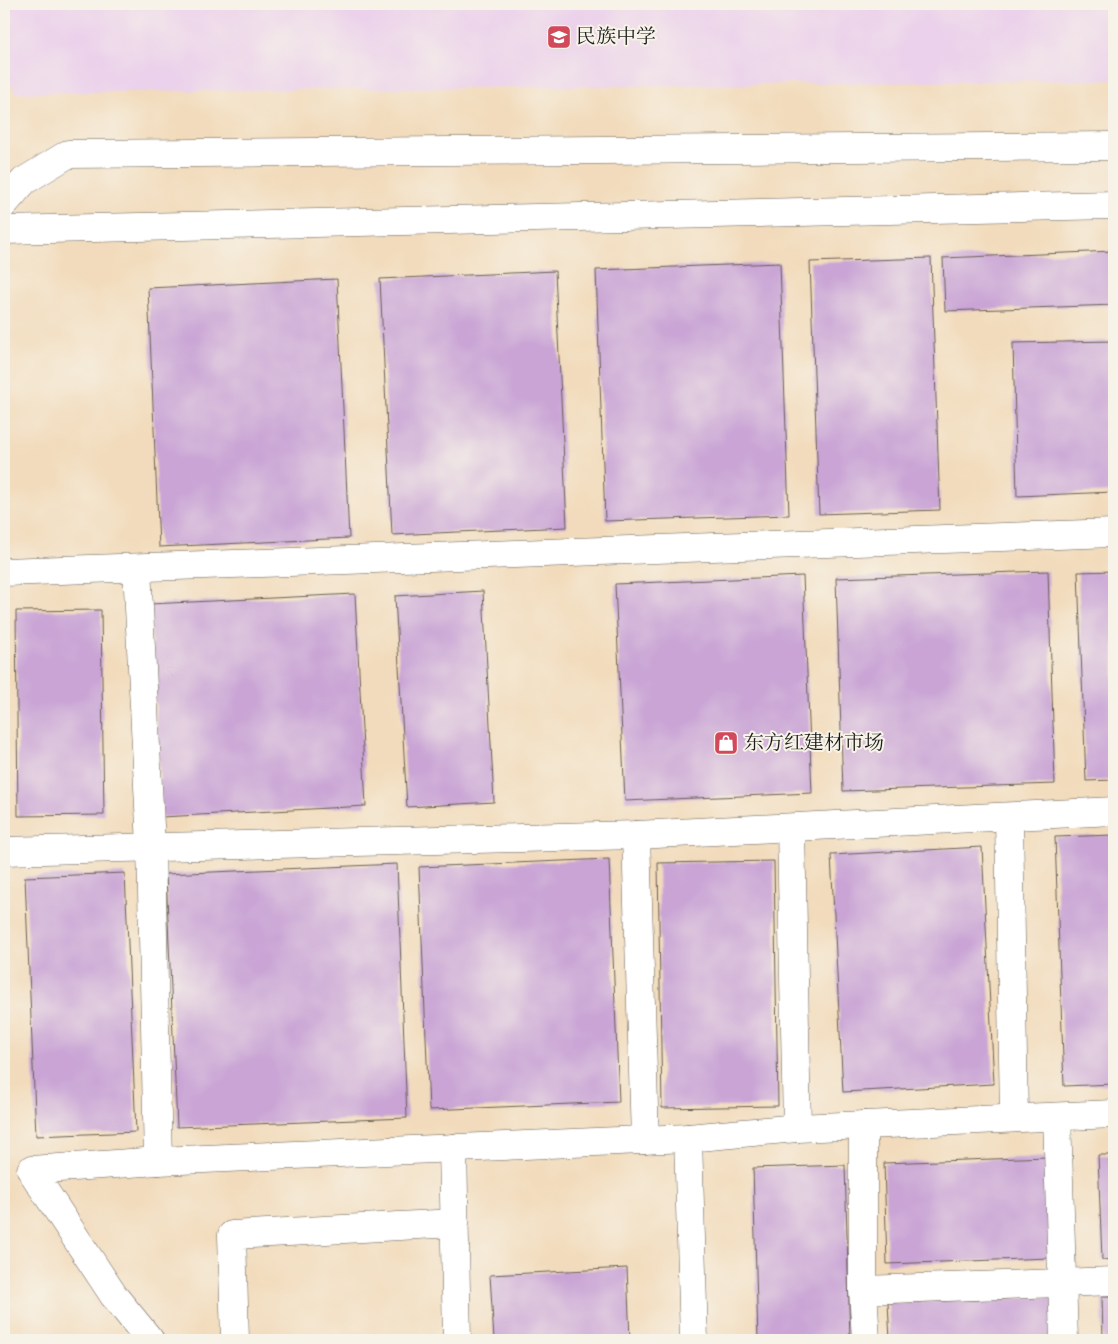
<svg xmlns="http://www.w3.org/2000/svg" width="1118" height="1344" font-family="'IM FELL DW Pica','Noto Serif SC',serif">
<rect width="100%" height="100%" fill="#f7f3e8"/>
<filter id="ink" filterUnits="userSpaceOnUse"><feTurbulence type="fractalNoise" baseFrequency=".02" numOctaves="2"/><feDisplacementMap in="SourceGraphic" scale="10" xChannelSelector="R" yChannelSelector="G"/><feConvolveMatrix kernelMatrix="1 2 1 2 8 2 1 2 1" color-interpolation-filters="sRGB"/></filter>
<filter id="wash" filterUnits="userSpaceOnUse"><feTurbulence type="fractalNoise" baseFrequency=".0096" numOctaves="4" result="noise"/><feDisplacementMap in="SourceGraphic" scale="20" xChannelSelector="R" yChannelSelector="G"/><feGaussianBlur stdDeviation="1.12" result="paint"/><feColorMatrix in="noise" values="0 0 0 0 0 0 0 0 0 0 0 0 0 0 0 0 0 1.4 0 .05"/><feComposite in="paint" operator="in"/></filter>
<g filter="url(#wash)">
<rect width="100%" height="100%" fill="#f2dbbc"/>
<polygon fill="#ebd1eb" points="4,4 1114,4 1114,80 16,93 4,70"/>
<g id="blocks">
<g fill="#c9a4d5">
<polygon points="1114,251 1114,305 945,311 943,258"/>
<polygon points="931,258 940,510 819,514 810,262"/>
<polygon points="780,263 789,515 605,521 596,270"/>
<polygon points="555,271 567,527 392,535 380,279"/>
<polygon points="337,279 349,538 159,547 148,288"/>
<polygon points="1114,341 1114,492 1017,496 1013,343"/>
<polygon points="1048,571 1055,784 843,791 836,578"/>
<polygon points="1114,571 1114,780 1086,781 1078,572"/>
<polygon points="803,576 812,793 625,801 615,584"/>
<polygon points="483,591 494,802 407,807 395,596"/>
<polygon points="355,594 366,806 162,817 150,604"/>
<polygon points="101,610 104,815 18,816 16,611"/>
<polygon points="1114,835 1114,1084 1064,1086 1055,837"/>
<polygon points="982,847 994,1084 843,1092 831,855"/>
<polygon points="609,859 619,1102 429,1110 419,867"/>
<polygon points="774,861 778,1106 662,1108 658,863"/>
<polygon points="397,864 407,1118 177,1127 166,874"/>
<polygon points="125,873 136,1132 36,1136 25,877"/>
<polygon points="1098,1155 1114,1155 1114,1259 1102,1260"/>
<polygon points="1047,1157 1050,1258 887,1264 884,1163"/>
<polygon points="845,1165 850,1340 758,1340 753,1168"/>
<polygon points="627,1268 630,1340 494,1340 490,1275"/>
<polygon points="1102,1296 1114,1296 1114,1340 1103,1340"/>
<polygon points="1052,1297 1053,1340 890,1340 888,1303"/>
</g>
</g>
</g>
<g filter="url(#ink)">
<use href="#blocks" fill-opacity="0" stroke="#675f54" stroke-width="1"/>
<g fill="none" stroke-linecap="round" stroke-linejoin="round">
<defs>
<g id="minor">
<polyline points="4,204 24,181 68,154 1114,146"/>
<polyline points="4,230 1114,205"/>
<polyline points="137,568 151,846 158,1161"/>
<polyline points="4,572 1114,533"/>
<polyline points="1009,817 1014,1118"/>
<polyline points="791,828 797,1128"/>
<polyline points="636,835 645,1140"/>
<polyline points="4,851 636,835 1114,811"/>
<polyline points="1057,1117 1064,1340"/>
<polyline points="863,1125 863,1290 866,1340"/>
<polyline points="688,1138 694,1340"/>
<polyline points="453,1148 457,1340"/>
<polyline points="863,1290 1114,1281"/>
<polyline points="150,1340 114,1296 31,1170 158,1161 688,1138 797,1128 1114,1114"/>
<polyline points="235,1340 232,1235 455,1223"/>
</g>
</defs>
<use href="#minor" stroke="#675f54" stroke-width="29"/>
<use href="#minor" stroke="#fff" stroke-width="28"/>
</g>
</g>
<defs>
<symbol id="school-square" viewBox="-11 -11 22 22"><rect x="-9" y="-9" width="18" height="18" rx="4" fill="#d1495b" stroke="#f7f3e8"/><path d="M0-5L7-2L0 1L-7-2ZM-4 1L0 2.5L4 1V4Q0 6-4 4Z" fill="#fff"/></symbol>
<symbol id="shop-square" viewBox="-11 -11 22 22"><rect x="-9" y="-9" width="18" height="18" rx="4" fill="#d1495b" stroke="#f7f3e8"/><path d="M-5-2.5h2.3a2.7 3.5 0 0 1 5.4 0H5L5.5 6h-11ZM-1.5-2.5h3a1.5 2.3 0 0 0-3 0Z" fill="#fff"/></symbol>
</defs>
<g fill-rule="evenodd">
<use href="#school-square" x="545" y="23" width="28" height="28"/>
<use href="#shop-square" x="712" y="729" width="28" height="28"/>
</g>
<g text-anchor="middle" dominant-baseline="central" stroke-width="4" stroke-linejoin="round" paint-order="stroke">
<g font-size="20" fill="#1c1c1c" stroke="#f7f3e8" text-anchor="start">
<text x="576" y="37">民族中学</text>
<text x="744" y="743">东方红建材市场</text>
</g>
</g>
<rect width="1118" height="1344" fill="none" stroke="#f7f3e8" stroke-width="20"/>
</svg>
